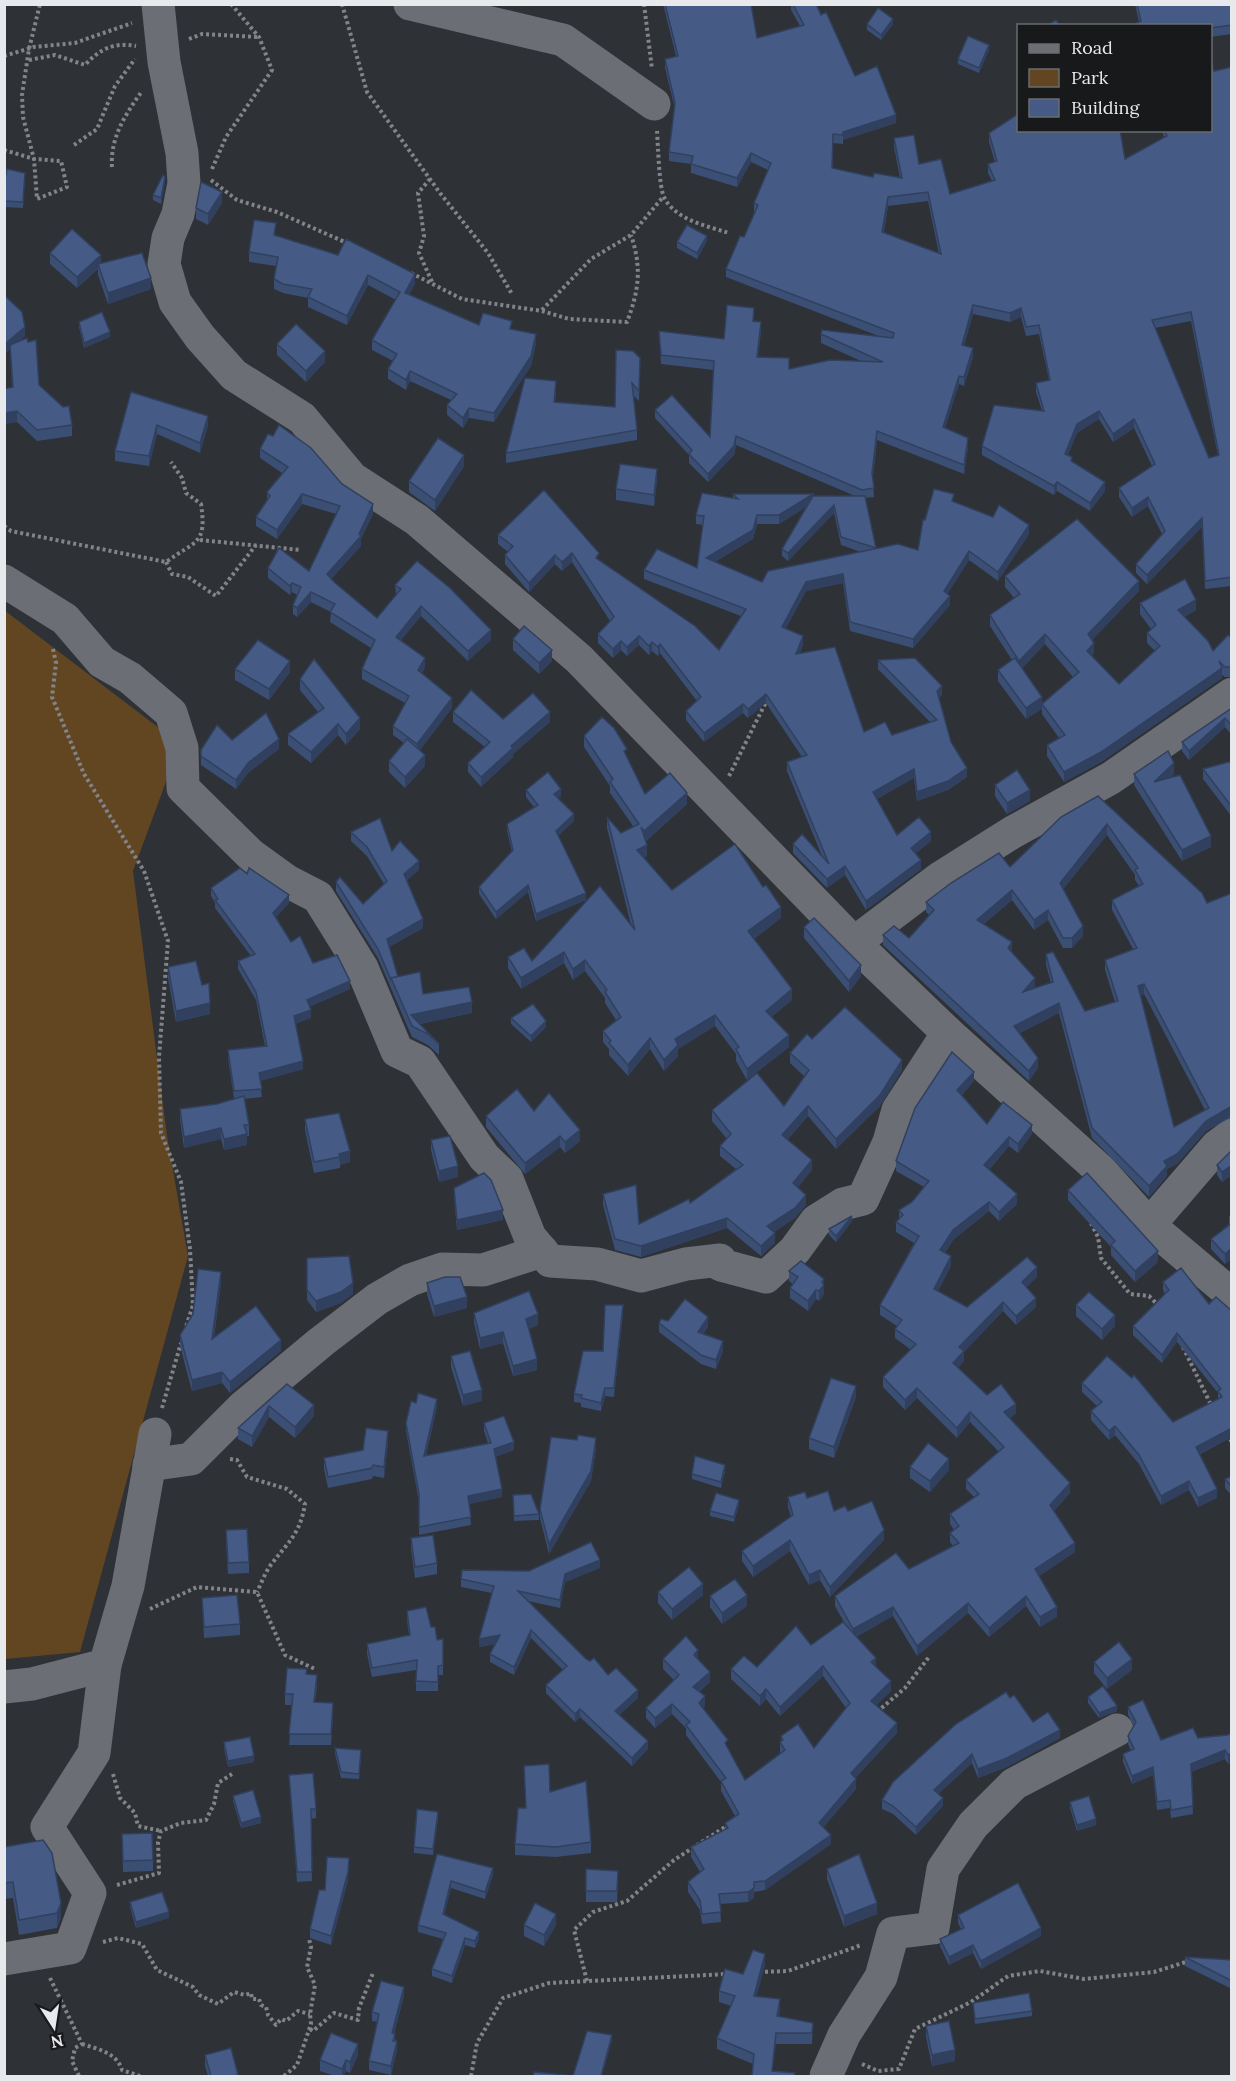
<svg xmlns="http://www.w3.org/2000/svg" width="1236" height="2081" font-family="Lora,serif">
<rect width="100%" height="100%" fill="#2e3136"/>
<polygon fill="#624622" points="4,610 180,744 133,871 167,1136 188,1256 80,1652 5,1659"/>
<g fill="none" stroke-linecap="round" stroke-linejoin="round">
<g stroke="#818488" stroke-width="4" stroke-dasharray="3 3" stroke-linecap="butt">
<polyline points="342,4 367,92 440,193 488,253 512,294"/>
<polyline points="644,4 652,69"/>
<polyline points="189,39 202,34 258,37"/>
<polyline points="4,56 34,47 75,43 132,23"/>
<path d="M29 60 55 55 85 65C100 49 113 42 136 46"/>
<path d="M657 131C658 145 659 187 664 197 675 220 707 226 729 233"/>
<polyline points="74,145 97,129 115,86 135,59"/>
<polyline points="4,150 34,159 61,161 67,187 37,199 34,159 23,117 22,95 29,49 40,4"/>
<path d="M112 167C110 137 126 114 142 91"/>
<polyline points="212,169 226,137 272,70 259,37 231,4"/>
<polyline points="430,179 418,193 424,236 419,253 433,284"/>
<polyline points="211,180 237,200 277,212 347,243"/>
<path d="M411 273 462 299 542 311 569 319 627 322C639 290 642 268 631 235"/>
<polyline points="542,310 591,259 631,235 663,197"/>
<path d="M4 526 11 531 166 562C196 540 207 545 201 504L186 493 182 478 171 462"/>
<polyline points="200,540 301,550"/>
<polyline points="166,562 172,574 188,577 216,596 256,545"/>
<polyline points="53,649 56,663 52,697 84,774 144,871 168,941 159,1057 161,1133 181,1182 190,1249 193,1305 186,1327"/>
<polyline points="729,776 766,702"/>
<polyline points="1091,1223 1098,1237 1101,1258 1130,1294 1149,1296 1158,1305"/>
<polyline points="1183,1347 1212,1407"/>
<polyline points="162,1408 181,1343"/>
<polyline points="1227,1434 1232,1442"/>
<path d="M230 1459 237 1460 247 1477 287 1489 305 1504C300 1535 287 1543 270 1566 265 1573 261 1584 257 1592"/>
<polyline points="150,1609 197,1587 257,1592 285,1655 315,1669"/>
<polyline points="877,1712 905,1688 929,1657"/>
<polyline points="113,1774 120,1798 135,1813 138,1826 161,1831"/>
<polyline points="117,1885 159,1873 158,1842 161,1831 181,1823 206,1820 214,1804 218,1783 232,1774"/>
<polyline points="103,1942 118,1938 142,1944 157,1970 193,1987 199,1995 218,2004 234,1992 245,1995 251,1993 252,1999 259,1999 261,2005 266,2007 268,2015 276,2025 281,2019 286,2021 298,2011 310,2014"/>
<polyline points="759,1972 788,1971 861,1945"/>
<polyline points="50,1978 82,2044 75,2048 72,2061 79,2076"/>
<polyline points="587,1981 574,1930 593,1912 627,1901 674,1860 728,1825"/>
<polyline points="310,2029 313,2031 334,2013 358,2020 359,2008 373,1973"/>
<path d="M82 2044C98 2049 117 2053 122 2070L140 2076"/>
<polyline points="862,2064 878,2071 899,2069 915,2029 971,2002 1008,1976 1040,1971 1084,1979 1154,1972 1189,1961"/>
<polyline points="284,2076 297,2065 311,2024 310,2014 315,1985 307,1967 311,1947 309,1939"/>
<polyline points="471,2076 477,2043 503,1998 549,1983 728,1974"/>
</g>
<g stroke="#6b6e75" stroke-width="33">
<polyline points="158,4 164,62 182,153 184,183 178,214 168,238 164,264 175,302 200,337 234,375 302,418 352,478 417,520 579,659 854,943 948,1033 1101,1171 1149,1225 1232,1295"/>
<polyline points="410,4 563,40 654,104"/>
<polyline points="4,581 65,619 102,662 130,678 171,713 182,748 183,788 251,855 287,881 318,897 362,968 397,1051 420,1062 484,1157 507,1179 530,1237 550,1261 597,1264 641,1276 686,1264 720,1260 721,1265 766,1277 795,1250 816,1221 843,1204 863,1199 889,1142 898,1110 948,1033"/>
<polyline points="854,943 940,878 1013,832 1111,778 1232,694"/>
<polyline points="1149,1225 1217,1146 1232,1135"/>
<polyline points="149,1465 191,1459 243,1407 321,1342 377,1299 410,1280 442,1269 483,1270 542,1251"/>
<polyline points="4,1687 32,1684 105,1665 128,1586 155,1434"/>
<polyline points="4,1959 70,1948 90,1893 47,1827 94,1753 105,1665"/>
<polyline points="826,2076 844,2035 881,1977 893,1933 933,1928 943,1869 973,1825 1014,1784 1117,1730"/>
</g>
</g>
<g fill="#3b4e73" fill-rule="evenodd">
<path d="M663 4H751L757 38 800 26 791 10V4H816L855 76 896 123 843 140V144L833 143 832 168 873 177 900 178 894 147V138L950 194 992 181 988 173V164L995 162 989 142V133L1125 159 1164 138 1162 130H1210L1214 71 1232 67V586L1205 589 1202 527 1147 584 1136 573V564L1162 534 1148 506 1132 517 1119 497V488L1152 466 1134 428 1113 442 1099 419 1077 433 1068 455 1072 461 1105 491 1090 511 1057 491 1054 495 982 455V446L1042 411 1036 392V383L1049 380 1039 334 1026 336 1021 317 1010 322 973 314 964 346 973 357 964 386 959 384 945 428 968 447 964 474 877 440 873 477 874 497 865 498 876 548 918 550 925 520 954 502 1029 534 998 581 969 560 947 594 950 605 913 648 850 631 843 583 806 591 786 628 803 645 800 653 864 732 892 735 930 722 878 669V660L942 695 939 698 951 742 967 777 948 790 917 801 914 778 877 799 897 835 931 841 915 854 921 869 866 910 845 875 827 888 793 853V844L822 856 787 771V762L802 757 766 703 748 718 743 713 704 742 686 720V711L697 701 660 653 658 656 652 651 649 655 639 645 627 656 621 650 613 658 598 643V634L610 621 572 562 562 571 555 564 529 592 505 564V555L508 552 498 544V535L599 560 719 650 741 616 644 579V570L697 568 703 525 696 524V515L733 498V494L813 496H855L736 445 734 455 708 482 689 463V455L655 418V410L710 437 714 370 661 364 659 331 724 339 754 317 753 321 761 331 758 357 789 369 861 361 821 343V334L881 337 726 277V269L744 237 755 213 754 212V203L768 170 751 162 737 187 691 173V164L669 161V152L675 109 665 68V59L676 56ZM928 201 939 254 884 232 888 206ZM1191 321 1218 456 1209 458 1155 328ZM806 507 782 549V556L788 561 834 513 841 545 861 552 762 582 715 562 753 539 757 524H779Z"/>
<polygon points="1135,4 1232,4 1232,34 1210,37 1210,26 1137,26 1137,23 1139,22"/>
<polygon points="867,24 893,24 881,40 867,30"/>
<polygon points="989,50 979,73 958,64 958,59"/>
<polygon points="25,173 23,208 4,207 4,183"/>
<polygon points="165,182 161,204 153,200 153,195"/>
<polygon points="222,203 208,225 196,219 196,208"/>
<polygon points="276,233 275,235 415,284 409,294 479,325 512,329 536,343 531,366 494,422 469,418 463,428 447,415 447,405 451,400 410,381 406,390 388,379 388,369 393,361 372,350 372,340 396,300 368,285 347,325 308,307 308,298 283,293 274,289 274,279 276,266 249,262 249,252"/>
<polygon points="707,241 697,259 677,248 677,242"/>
<polygon points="50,253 101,264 151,289 108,304 98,275 98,269 77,288 50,264"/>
<polygon points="4,295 25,336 18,342 39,385 72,425 72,436 37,441 17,422 4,424 4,389 12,388 10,349 4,353"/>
<polygon points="79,322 110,337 84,348 79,327"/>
<polygon points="277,344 325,362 306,382 277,355"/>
<polygon points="640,358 639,401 633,395 637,430 637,440 506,463 506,453 556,391 555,402 615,407"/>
<polygon points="131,392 208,425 200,453 157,434 149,466 115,461 115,451"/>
<polygon points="260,449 342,484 373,514 361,539 361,546 331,579 377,618 396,595 395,585 491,640 468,661 421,616 401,640 425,667 422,673 452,708 419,751 425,766 405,788 389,772 389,761 404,743 393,735 393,726 405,703 362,679 362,669 371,648 330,622 331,612 311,602 297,617 293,614 293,605 297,595 292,592 290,595 268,578 268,568 309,571 336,514 302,504 277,539 256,526 256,517 267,500 267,492 282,473 260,458"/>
<polygon points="464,466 435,511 409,492 409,481"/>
<polygon points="657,480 654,506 616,500 616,489"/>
<path d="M1005 576 1139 591 1092 640 1094 653 1092 656 1119 684 1155 651 1147 643V633L1151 629 1140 614V603L1196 610 1184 617 1213 651 1232 638V677H1225L1222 675V678L1101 762 1064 782 1047 756V745L1059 738 1042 714V709L1026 719 998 681V670L1012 660 990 626V615L1014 598 1005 587ZM1045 644 1073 677 1042 703 1022 668Z"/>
<polygon points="513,639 552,661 539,674 513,650"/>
<polygon points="235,669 290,672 269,700 235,680"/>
<polygon points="300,679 360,729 346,745 338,735 311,763 288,745 288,734 318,712 300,690"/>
<polygon points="1232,708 1232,735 1225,727 1189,760 1182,751 1182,742"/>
<polygon points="453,712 503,719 550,722 513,754 513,757 481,787 468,772 468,763 485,747 453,722"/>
<polygon points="584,736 627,758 645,794 687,804 646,841 647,856 643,858 672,890 781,918 754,939 792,1000 771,1017 789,1047 747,1080 736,1061 736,1054 715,1026 678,1049 678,1056 664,1071 650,1049 628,1076 609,1055 609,1049 603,1042 603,1031 616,1020 605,1003 605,998 585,971 573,980 564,963 521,989 508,968 508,957 532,961 631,925 607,828 607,817 621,833 633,826 610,793 610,786 584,747"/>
<polygon points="232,740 279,749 248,773 236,789 201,765 201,750"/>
<polygon points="1232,761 1232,817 1203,779 1203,769"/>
<polygon points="1134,774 1174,774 1171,777 1211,847 1182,861 1134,785"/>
<polygon points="995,785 1030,801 1007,814 995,796"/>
<polygon points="526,790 561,796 558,798 574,821 558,836 586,900 536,921 528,892 496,919 479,894 479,887 512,852 507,831 507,824 534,807 526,797"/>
<path d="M1098 796 1207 903 1232 893V1117L1206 1131 1177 1164 1167 1169V1176L1149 1197 1092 1138 1059 1013 1020 1033 1038 1068 1029 1081 883 945V935L909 938 929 915 926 912V902L1010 867ZM1107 835 1135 875V880L1139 886 1112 900V910L1133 949 1105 960V970L1115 1002 1085 1011 1046 954V965L1051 983 1035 988 1012 953 984 924 1012 900 1034 930 1048 920 1063 948H1072L1083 936 1063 889ZM1144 994 1205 1110 1174 1127 1140 996Z"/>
<polygon points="351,832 392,851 419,870 407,880 423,928 389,947 398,977 423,994 472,1013 420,1024 439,1044 439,1055 428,1045 412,1037 378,958 336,891 336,882 363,904 384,884 367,856 351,841"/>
<polygon points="211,888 289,903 276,917 291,942 313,963 350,989 309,1007 311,1018 295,1024 303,1069 260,1081 262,1097 244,1099 249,1125 249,1136 247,1136 247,1145 224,1150 221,1139 184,1148 180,1120 180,1109 217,1104 234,1099 228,1058 228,1050 265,1046 256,1000 238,969 238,961 251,956 215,908 215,903 211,896"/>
<polygon points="804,927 861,976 849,992 804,938"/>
<polygon points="168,967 202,985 210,1014 176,1022 168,978"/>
<polygon points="511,1018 546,1027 531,1042 511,1024"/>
<polygon points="812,1039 902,1070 880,1106 836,1149 808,1116 788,1139 812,1170 798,1187 806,1205 795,1218 774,1232 775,1243 761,1256 727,1228 641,1257 615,1250 603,1205 603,1194 639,1224 690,1203 736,1169 720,1156 720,1146 727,1139 712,1121 712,1110 784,1106 805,1077 790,1063 790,1053"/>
<polygon points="974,1081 962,1095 987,1124 1032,1134 1018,1153 1009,1146 989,1170 1017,1204 999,1221 989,1211 953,1240 945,1253 951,1266 938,1291 967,1307 1037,1277 1026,1287 1036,1307 1016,1325 1003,1311 964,1352 964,1361 958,1368 987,1395 1016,1413 1010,1418 1070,1493 1054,1511 1075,1552 1039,1576 1057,1617 1040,1627 1026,1606 989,1637 968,1613 917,1656 893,1616 856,1637 891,1691 876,1705 897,1733 855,1778 856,1789 823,1827 831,1844 765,1890 754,1892 754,1898 748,1902 720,1904 721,1922 702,1924 700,1910 688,1892 688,1882 700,1872 691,1857 691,1847 725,1830 725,1823 735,1816 721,1791 721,1782 686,1735 686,1728 672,1714 655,1728 646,1718 646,1708 674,1680 663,1669 663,1659 698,1659 710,1682 699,1692 705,1706 703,1708 728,1749 745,1780 780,1753 780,1742 781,1742 781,1736 814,1748 846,1708 823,1676 780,1716 766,1699 760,1706 731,1679 731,1669 757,1667 811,1645 845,1624 835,1606 835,1596 909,1569 953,1546 950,1542 950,1533 954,1530 950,1524 950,1514 974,1497 966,1489 966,1480 999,1452 970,1422 957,1438 917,1398 905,1410 883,1387 883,1377 911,1350 895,1338 895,1329 897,1326 880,1315 880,1305 914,1243 896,1232 896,1222 899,1219 899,1210 912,1202 924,1187 896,1171 896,1161"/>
<polygon points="534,1111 580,1141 565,1153 560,1147 525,1174 486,1127 486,1116"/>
<polygon points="305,1119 350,1162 340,1165 340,1168 314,1173 305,1130"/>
<polygon points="431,1140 458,1177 439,1182 431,1150"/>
<polygon points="1232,1150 1232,1175 1222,1182 1217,1175 1217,1165"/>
<polygon points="454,1188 503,1220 457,1230 454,1197"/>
<polygon points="1068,1190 1158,1262 1135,1282 1111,1255 1111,1247 1068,1200"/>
<polygon points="1232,1215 1232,1258 1225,1264 1211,1249 1211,1239 1229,1224 1229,1216"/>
<polygon points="852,1221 836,1242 829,1235 829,1229"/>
<polygon points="307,1258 353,1294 341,1303 316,1312 307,1300"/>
<polygon points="789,1271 824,1279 824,1294 819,1301 816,1299 808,1311 790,1298 790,1288 793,1284 789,1281"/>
<polygon points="1163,1282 1209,1304 1232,1311 1232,1437 1200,1454 1217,1498 1198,1507 1189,1490 1161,1505 1139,1464 1115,1435 1109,1440 1091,1420 1091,1411 1097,1406 1082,1392 1082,1383 1173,1422 1218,1399 1218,1393 1177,1342 1162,1363 1133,1335 1133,1326 1165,1294 1163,1290"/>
<polygon points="221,1283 214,1338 281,1351 230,1393 222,1383 192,1391 180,1346 180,1335"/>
<polygon points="427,1283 467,1308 434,1317 427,1294"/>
<polygon points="1076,1305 1115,1326 1102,1340 1076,1316"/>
<polygon points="474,1313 538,1325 529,1329 537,1370 513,1376 503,1343 480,1349 474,1323"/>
<polygon points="623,1313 614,1397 605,1396 601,1411 581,1407 581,1403 574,1402 574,1394 603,1351"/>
<polygon points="668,1321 708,1327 703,1334 723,1351 716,1369 701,1364 659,1332 659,1323"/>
<polygon points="451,1356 482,1401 463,1406 451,1367"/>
<polygon points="287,1384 314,1416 295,1438 269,1417 252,1447 238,1439 238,1428"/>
<polygon points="856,1397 834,1458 809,1449 809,1438"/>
<polygon points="437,1407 426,1455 488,1443 484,1431 484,1423 514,1450 495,1457 502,1497 469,1504 471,1525 419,1535 419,1502 406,1431 406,1423"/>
<polygon points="577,1440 596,1448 591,1481 549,1554 540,1518 540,1509"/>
<polygon points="388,1442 384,1478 373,1476 372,1479 328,1488 324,1469 324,1458 363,1450"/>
<polygon points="910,1467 949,1470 930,1492 910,1478"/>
<polygon points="725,1471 721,1488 692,1479 692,1474"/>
<polygon points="1232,1476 1232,1496 1225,1488 1225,1479"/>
<polygon points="513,1495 539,1514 539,1520 514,1521"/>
<polygon points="788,1497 807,1498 834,1511 848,1511 884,1540 830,1597 820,1580 809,1585 790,1551 753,1577 742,1561 742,1551 791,1517 788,1507"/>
<polygon points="739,1505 734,1522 710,1516 710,1511"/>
<polygon points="411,1538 437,1563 437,1574 415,1578 411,1549"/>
<polygon points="226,1541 249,1562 249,1573 228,1574"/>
<polygon points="600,1568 565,1582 560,1608 528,1601 586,1659 638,1698 619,1715 648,1749 632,1766 580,1717 575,1722 546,1693 546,1685 563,1670 531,1638 514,1675 490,1662 490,1654 496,1644 479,1647 492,1593 461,1587 461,1579 529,1571"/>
<polygon points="658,1592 703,1595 672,1620 658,1603"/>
<polygon points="710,1596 747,1606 722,1624 710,1607"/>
<polygon points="202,1598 240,1624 240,1635 204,1638"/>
<polygon points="407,1611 431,1627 437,1640 443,1639 443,1675 438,1675 438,1691 416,1691 416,1670 372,1677 367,1654 367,1644 409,1635 407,1621"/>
<polygon points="1094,1662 1132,1670 1107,1689 1094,1673"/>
<polygon points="306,1674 317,1686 315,1702 333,1714 331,1745 289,1745 292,1705 285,1705 285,1694"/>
<polygon points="1088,1697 1117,1711 1099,1718 1088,1703"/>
<polygon points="1010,1698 1033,1722 1060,1738 1007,1767 978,1778 972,1763 938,1794 943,1806 916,1835 893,1814 882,1809 882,1800"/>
<polygon points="1128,1707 1161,1740 1227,1735 1232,1733 1232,1762 1228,1764 1225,1759 1191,1772 1193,1814 1171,1818 1170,1808 1157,1810 1153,1775 1132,1784 1123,1762 1123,1754 1131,1751 1128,1744 1128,1736 1134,1726 1128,1715"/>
<polygon points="224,1742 254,1762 228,1767 224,1748"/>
<polygon points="335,1748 361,1755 359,1779 341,1778 335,1754"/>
<polygon points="524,1766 550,1792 591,1842 591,1853 556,1857 515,1855 515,1844 526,1808"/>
<polygon points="289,1775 316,1809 316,1818 311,1819 312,1881 297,1882"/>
<polygon points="233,1796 261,1823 241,1828 233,1801"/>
<polygon points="1070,1802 1096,1825 1077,1831 1070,1808"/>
<polygon points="438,1818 433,1855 414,1853 414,1847"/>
<polygon points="122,1834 153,1860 153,1871 123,1872"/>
<polygon points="4,1847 52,1853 61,1918 57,1928 19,1935 13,1898 4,1899"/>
<polygon points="437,1854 493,1875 485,1899 451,1888 444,1915 479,1939 475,1948 465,1945 452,1983 432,1976 432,1969 443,1939 418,1932 418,1925"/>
<polygon points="586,1869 618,1871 617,1902 586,1902"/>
<polygon points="827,1869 877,1914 844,1927 827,1879"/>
<polygon points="348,1880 331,1945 310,1938 310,1929 325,1890"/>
<polygon points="130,1902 169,1918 136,1928 130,1907"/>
<polygon points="958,1915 1041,1936 981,1969 973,1953 949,1965 940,1946 940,1939 961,1929 958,1923"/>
<polygon points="524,1925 556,1925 544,1946 524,1936"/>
<polygon points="1185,1957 1232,1960 1232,1989 1185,1966"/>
<polygon points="765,1965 756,1996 780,2010 779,2017 813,2023 812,2044 776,2044 752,2076 753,2064 717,2049 717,2038 731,2006 719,2002 719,1991 743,1974"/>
<polygon points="404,1996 394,2034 397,2050 391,2075 369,2070 369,2061 378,2022 372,2021 372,2012"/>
<polygon points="973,2003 1032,2011 1032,2016 975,2024"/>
<polygon points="926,2026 955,2061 932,2066 926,2037"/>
<polygon points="205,2055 238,2076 208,2076 205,2066"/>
<polygon points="358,2055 350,2073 346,2071 344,2076 335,2076 320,2071 320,2060"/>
</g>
<g fill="#30405e">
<polygon points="893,19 893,24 881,40 881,35"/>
<polygon points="989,45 989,50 979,73 979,68"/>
<polygon points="896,115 896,123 843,140 843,144 843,132"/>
<polygon points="751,153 751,162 737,187 737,178"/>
<polygon points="165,177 165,182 161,204 161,198"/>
<polygon points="222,192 222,203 208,225 208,214"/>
<polygon points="888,197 888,206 882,241 882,232"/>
<polygon points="707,236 707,241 697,259 697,253"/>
<polygon points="101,255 101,266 98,264 98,269 77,288 77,277"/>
<polygon points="415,274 415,284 405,302 405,293"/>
<polygon points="368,275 368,285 347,325 347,316"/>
<polygon points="151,278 151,289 108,304 108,293"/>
<polygon points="973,305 973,314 962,354 962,345"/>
<polygon points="1021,308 1021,317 1010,322 1010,313"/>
<polygon points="761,322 761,331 757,366 757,357"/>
<polygon points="25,327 25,336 6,353 4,353 4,344"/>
<polygon points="110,332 110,337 84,348 84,343"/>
<polygon points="536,334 536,343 531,366 494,422 494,413"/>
<polygon points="973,348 973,357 964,386 964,377"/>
<polygon points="325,351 325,362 306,382 306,371"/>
<polygon points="410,371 410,381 406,390 406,380"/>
<polygon points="959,376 959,384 943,435 943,427"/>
<polygon points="469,408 469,418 463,428 463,418"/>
<polygon points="17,411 17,422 4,424 4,413"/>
<polygon points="1099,411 1099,419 1077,433 1065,463 1065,454 1077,424"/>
<polygon points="208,416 208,425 200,453 200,443"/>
<polygon points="1134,419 1134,428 1113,442 1113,434"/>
<polygon points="157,425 157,434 149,466 149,456"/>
<polygon points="877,431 877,440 872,482 872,473"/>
<polygon points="736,436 736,445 734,455 708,482 708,474"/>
<polygon points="968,438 968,447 964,474 964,465"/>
<polygon points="464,455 464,466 435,511 435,500"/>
<polygon points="657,469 657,480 654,506 654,495"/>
<polygon points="1057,482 1057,491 1054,495 1054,486"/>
<polygon points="1105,482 1105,491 1090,511 1090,503"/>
<polygon points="302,494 302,504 277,539 277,530"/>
<polygon points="813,494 813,503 779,524 779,515"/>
<polygon points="1148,497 1148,506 1132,517 1132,508"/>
<polygon points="373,504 373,514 361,539 361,546 327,584 327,574"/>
<polygon points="834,505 834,513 788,561 788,553"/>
<polygon points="757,515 757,524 753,539 706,567 706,558"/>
<polygon points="1202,518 1202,527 1147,584 1147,575"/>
<polygon points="1029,525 1029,534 998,581 998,572"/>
<polygon points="969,551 969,560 944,600 944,591"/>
<polygon points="572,553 572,562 562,571 562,562"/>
<polygon points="555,555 555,564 529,592 529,583"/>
<polygon points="843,574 843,583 806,591 782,636 782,627 806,582"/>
<polygon points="1139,581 1139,591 1088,644 1088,634"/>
<polygon points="292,583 292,592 290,595 290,586"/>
<polygon points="311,592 311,602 297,617 297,608"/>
<polygon points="950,596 950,605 913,648 913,639"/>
<polygon points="1196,600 1196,610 1178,620 1178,610"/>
<polygon points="421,606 421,616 396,646 396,637"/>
<polygon points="491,630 491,640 468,661 468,651"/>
<polygon points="1045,634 1045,644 1019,672 1019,661"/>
<polygon points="639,636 639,645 627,656 627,647"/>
<polygon points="803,636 803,645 796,663 796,654"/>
<polygon points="621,641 621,650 613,658 613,649"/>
<polygon points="652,642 652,651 649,655 649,646"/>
<polygon points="1094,643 1094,653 1087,662 1087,651"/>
<polygon points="660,644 660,653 658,656 658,647"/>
<polygon points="552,650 552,661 539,674 539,663"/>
<polygon points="425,658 425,667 418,680 418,670"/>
<polygon points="290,661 290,672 269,700 269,689"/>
<polygon points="1222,668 1222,678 1101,762 1064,782 1064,772"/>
<polygon points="942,686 942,695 937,700 937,691"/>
<polygon points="766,694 766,703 748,718 748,709"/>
<polygon points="1042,697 1042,709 1026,719 1026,708"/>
<polygon points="452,698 452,708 417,754 417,744"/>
<polygon points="743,704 743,713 704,742 704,733"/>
<polygon points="550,712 550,722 513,754 513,757 481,787 481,777 511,746"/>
<polygon points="360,718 360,729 346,745 346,734"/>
<polygon points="1225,718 1225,727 1189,760 1189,751"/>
<polygon points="338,724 338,735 311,763 311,752"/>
<polygon points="279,739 279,749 248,773 236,789 236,780 248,763"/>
<polygon points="425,755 425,766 405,788 405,777"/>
<polygon points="1174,763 1174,774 1154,792 1154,782"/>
<polygon points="967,768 967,777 948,790 917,801 917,792"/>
<polygon points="914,769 914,778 873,801 873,792"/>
<polygon points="561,789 561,796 554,801 554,794"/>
<polygon points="1030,790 1030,801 1007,814 1007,803"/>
<polygon points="687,793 687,804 644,842 644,831"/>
<polygon points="574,814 574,821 556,838 556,831"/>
<polygon points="1107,824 1107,835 1060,893 1060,883"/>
<polygon points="931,832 931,841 911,857 911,848"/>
<polygon points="1211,836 1211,847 1182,861 1182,850"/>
<polygon points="647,845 647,856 637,861 637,850"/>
<polygon points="921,860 921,869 866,910 866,901"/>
<polygon points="419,861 419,870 404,883 404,874"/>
<polygon points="845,866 845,875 827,888 827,879"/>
<polygon points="528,885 528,892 496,919 496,912"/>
<polygon points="1012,890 1012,900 977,930 977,920"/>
<polygon points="586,893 586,900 536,921 536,914"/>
<polygon points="289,895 289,903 273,921 273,913"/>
<polygon points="781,907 781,918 748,943 748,931"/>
<polygon points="1048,910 1048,920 1034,930 1034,920"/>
<polygon points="423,919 423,928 387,948 387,939"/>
<polygon points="1083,926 1083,936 1072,948 1072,938"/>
<polygon points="1012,942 1012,953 1008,948"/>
<polygon points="564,952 564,963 521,989 521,978"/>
<polygon points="585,960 585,971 573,980 573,969"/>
<polygon points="861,965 861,976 849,992 849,981"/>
<polygon points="1035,978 1035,988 1023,992"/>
<polygon points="350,981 350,989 307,1008 307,1000"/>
<polygon points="1144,984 1144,994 1138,996 1138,986"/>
<polygon points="792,989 792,1000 766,1022 766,1011"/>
<polygon points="472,1002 472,1013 411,1026 411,1015"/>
<polygon points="210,1003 210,1014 176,1022 176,1011"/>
<polygon points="1059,1003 1059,1013 1014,1036 1014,1026"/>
<polygon points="311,1010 311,1018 294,1024 294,1016"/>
<polygon points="715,1015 715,1026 678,1049 678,1056 664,1071 664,1060 675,1039"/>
<polygon points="546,1021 546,1027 531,1042 531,1036"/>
<polygon points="789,1035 789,1047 747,1080 747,1069"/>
<polygon points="650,1038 650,1049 628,1076 628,1065"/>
<polygon points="1038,1058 1038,1068 1029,1081 1029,1071"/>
<polygon points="902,1060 902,1070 880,1106 836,1149 836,1139"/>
<polygon points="303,1061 303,1069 259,1081 259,1073"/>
<polygon points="974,1072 974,1081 957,1100 957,1090"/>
<polygon points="808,1106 808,1116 782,1145 782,1135"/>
<polygon points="1231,1106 1231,1116 1206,1131 1177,1164 1167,1169 1167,1176 1149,1197 1149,1186 1164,1161 1206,1121"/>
<polygon points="1032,1125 1032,1134 1018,1153 1018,1144"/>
<polygon points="221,1128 221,1139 184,1148 184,1137"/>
<polygon points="580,1130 580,1141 565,1153 565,1142"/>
<polygon points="247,1134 247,1145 224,1150 224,1139"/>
<polygon points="560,1136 560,1147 525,1174 525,1163"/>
<polygon points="1009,1137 1009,1146 984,1175 984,1165"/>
<polygon points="350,1151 350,1162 340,1165 339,1154"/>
<polygon points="812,1160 812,1170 793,1193 793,1183"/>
<polygon points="1232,1165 1232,1175 1222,1182 1222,1172"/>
<polygon points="458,1166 458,1177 439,1182 439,1171"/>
<polygon points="1017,1194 1017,1204 999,1221 999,1212"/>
<polygon points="806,1195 806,1205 795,1218 767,1236 767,1226"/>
<polygon points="989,1202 989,1211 953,1240 940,1260 940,1250 953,1230"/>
<polygon points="503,1210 503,1220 457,1230 457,1220"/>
<polygon points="852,1216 852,1221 836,1242 836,1236"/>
<polygon points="727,1218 727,1228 641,1257 641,1246"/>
<polygon points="775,1233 775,1243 761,1256 761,1246"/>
<polygon points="1232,1248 1232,1258 1225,1264 1225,1254"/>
<polygon points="1158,1251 1158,1262 1135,1282 1135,1271"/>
<polygon points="951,1256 951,1266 934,1298 934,1289"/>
<polygon points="1037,1267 1037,1277 1022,1292 1022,1282"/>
<polygon points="221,1272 221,1283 212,1350 212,1339"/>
<polygon points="824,1279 824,1294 819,1301 819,1291 822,1282"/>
<polygon points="353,1283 353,1294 341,1303 316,1312 316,1301"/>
<polygon points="816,1290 816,1299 808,1311 808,1301"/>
<polygon points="467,1297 467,1308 434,1317 434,1306"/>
<polygon points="1036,1298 1036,1307 1016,1325 1016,1316"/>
<polygon points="1003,1302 1003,1311 964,1352 964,1361 953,1373 953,1363 959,1347"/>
<polygon points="623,1305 623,1313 614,1397 614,1388"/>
<polygon points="538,1314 538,1325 526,1330 526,1319"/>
<polygon points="1115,1315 1115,1326 1102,1340 1102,1329"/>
<polygon points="708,1317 708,1327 698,1342 698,1332"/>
<polygon points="503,1332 503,1343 480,1349 480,1338"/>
<polygon points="1177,1333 1177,1342 1162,1363 1162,1355"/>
<polygon points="281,1340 281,1351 230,1393 230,1382"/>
<polygon points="723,1341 723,1351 716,1369 716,1360"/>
<polygon points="537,1359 537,1370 513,1376 513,1366"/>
<polygon points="222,1372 222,1383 192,1391 192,1380"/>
<polygon points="856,1386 856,1397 834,1458 834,1447"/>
<polygon points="605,1388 605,1396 601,1411 601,1403"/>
<polygon points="917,1388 917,1398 905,1410 905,1400"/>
<polygon points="482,1390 482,1401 463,1406 463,1395"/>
<polygon points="437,1399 437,1407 424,1464 424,1456"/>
<polygon points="1016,1404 1016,1413 1004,1422 1004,1412"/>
<polygon points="314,1405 314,1416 295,1438 295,1427"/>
<polygon points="269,1406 269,1417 252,1447 252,1436"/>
<polygon points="970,1412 970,1422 957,1438 957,1428"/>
<polygon points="1115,1426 1115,1435 1109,1440 1109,1431"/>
<polygon points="1232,1428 1232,1437 1196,1455 1196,1447"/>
<polygon points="388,1431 388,1442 384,1478 384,1467"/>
<polygon points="596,1438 596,1448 591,1481 549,1554 549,1544"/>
<polygon points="514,1442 514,1450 494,1457 494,1449"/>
<polygon points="949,1459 949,1470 930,1492 930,1481"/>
<polygon points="725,1465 725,1471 721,1488 721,1482"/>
<polygon points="1189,1481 1189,1490 1161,1505 1161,1496"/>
<polygon points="1070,1483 1070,1493 1050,1515 1050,1505"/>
<polygon points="502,1489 502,1497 468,1504 468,1496"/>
<polygon points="1217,1489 1217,1498 1198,1507 1198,1498"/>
<polygon points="739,1500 739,1505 734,1522 734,1517"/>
<polygon points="884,1530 884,1540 830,1597 830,1587"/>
<polygon points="790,1540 790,1551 753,1577 753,1566"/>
<polygon points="1075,1543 1075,1552 1035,1579 1035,1569"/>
<polygon points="600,1560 600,1568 565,1582 560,1608 560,1600 565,1574"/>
<polygon points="820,1570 820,1580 809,1585 809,1575"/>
<polygon points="703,1584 703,1595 672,1620 672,1609"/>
<polygon points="747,1595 747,1606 722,1624 722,1613"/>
<polygon points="1026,1596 1026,1606 989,1637 989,1628"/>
<polygon points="968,1603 968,1613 917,1656 917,1646"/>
<polygon points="893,1607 893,1616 853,1639 853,1629"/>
<polygon points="1057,1607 1057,1617 1040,1627 1040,1617"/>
<polygon points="531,1630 531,1638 514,1675 514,1667"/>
<polygon points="500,1635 500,1643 479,1647 479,1639"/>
<polygon points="698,1650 698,1660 694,1655"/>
<polygon points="876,1658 876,1668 871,1662"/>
<polygon points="1132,1659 1132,1670 1107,1689 1107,1678"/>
<polygon points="823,1666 823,1676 780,1716 780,1707"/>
<polygon points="710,1672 710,1682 693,1696 693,1687"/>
<polygon points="891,1681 891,1691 871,1711 871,1701"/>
<polygon points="766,1689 766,1699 760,1706 760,1696"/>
<polygon points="638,1690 638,1698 615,1719 615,1711"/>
<polygon points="705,1696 705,1706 699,1713 699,1703"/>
<polygon points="333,1703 333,1714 331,1745 331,1734"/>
<polygon points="672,1704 672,1714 655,1728 655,1718"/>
<polygon points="1117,1706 1117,1711 1099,1718 1099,1713"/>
<polygon points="580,1709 580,1717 575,1722 575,1714"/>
<polygon points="897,1723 897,1733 851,1783 851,1773"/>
<polygon points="1060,1730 1060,1738 1007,1767 978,1778 978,1769"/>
<polygon points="648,1741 648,1749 632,1766 632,1758"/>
<polygon points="1225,1750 1225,1759 1191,1772 1191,1764"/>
<polygon points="1232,1753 1232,1762 1228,1764 1228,1755"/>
<polygon points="972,1754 972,1763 934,1798 934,1790"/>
<polygon points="254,1756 254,1762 228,1767 228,1761"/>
<polygon points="1153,1767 1153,1775 1132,1784 1132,1776"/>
<polygon points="856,1779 856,1789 819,1833 819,1823"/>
<polygon points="943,1798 943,1806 916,1835 916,1827"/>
<polygon points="261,1817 261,1823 241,1828 241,1823"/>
<polygon points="1096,1819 1096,1825 1077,1831 1077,1825"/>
<polygon points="831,1835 831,1844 765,1890 765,1881"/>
<polygon points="349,1858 348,1880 331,1945 331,1936"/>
<polygon points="493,1868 493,1875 485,1899 485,1892"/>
<polygon points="451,1881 451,1888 443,1921 443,1914"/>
<polygon points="754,1888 754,1898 748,1902 748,1892"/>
<polygon points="61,1903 61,1918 57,1928 57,1913"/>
<polygon points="877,1903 877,1914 844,1927 844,1916"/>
<polygon points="169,1912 169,1918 136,1928 136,1922"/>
<polygon points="556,1914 556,1925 544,1946 544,1935"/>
<polygon points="1041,1928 1041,1936 981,1969 981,1961"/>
<polygon points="479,1932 479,1939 475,1948 475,1941"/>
<polygon points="465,1938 465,1945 452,1983 452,1976"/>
<polygon points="973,1945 973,1953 949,1965 949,1957"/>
<polygon points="765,1954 765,1965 754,2007 754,1996"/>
<polygon points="404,1987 404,1996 392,2042 392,2033"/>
<polygon points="780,1999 780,2010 777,2027 777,2016"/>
<polygon points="776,2033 776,2044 772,2076 772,2071"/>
<polygon points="612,2035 612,2041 602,2076 601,2076"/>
<polygon points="397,2041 397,2050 391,2075 391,2066"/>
<polygon points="358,2044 358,2055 350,2073 350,2062"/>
<polygon points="955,2050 955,2061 932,2066 932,2055"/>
<polygon points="346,2060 346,2071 344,2076 342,2076 342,2069"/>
</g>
<g fill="#455b86" stroke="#30405e" stroke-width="1.5" fill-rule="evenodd">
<path d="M665 4H751L757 38 804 25 793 4H816L821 15 826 12 855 76 877 66 896 115 843 132V135L833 134 832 168 873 177 874 173 902 178 894 138 914 135 919 164 941 159 950 194 995 180 988 164 997 161 989 133 1018 114V130H1120L1125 159 1167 136 1165 130H1210V59L1214 71 1232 67V577L1205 581 1202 518 1147 575 1136 564 1165 531 1148 497 1132 508 1119 488 1155 464 1134 419 1113 434 1099 411 1077 424 1065 454 1072 457 1071 461 1105 482 1090 503 1057 482 1054 486 982 446 994 405 1044 411 1036 383 1050 380 1039 325 1026 327 1021 308 1010 313 973 305 962 345 973 348 964 377 959 376 943 427 968 438 964 465 877 431 872 473 874 488 862 490 736 436 734 446 708 474 689 454 692 450 655 410 672 395 710 437 714 361 661 355 659 331 724 339 727 305 754 308 753 321 761 322 757 357 789 358V369L830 360 883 362 821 334 822 330 893 338 894 333 726 269 740 236 744 237 758 205 754 203 771 163 751 153 737 178 691 164 693 156 669 152 675 103 665 59 678 56ZM928 192 941 254 882 232 888 197ZM1191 312 1219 455 1209 458 1152 320Z"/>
<polygon points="1137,4 1232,4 1232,25 1210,28 1210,26 1138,26 1137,23 1141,21"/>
<polygon points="878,8 893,19 881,35 867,24"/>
<polygon points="1056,20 1060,26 1046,26"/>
<polygon points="968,36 989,45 979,68 958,59"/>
<polygon points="7,169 25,173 23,202 4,201 4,183"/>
<polygon points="163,175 165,177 161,198 153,195"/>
<polygon points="201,182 222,192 208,214 196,208"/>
<polygon points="254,220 276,223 274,235 338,255 346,239 415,274 405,293 479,325 483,313 512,321 510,329 536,334 531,356 494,413 469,408 463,418 447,405 457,394 410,371 406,380 388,369 397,354 372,340 400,292 368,275 347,316 308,297 312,289 283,284 274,279 278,257 249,252"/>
<polygon points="687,225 707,236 697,253 677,242"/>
<polygon points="72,229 101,255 77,277 50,253"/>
<polygon points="142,253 151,278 108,293 98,264"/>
<polygon points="4,295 22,312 25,327 6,343 4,344"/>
<polygon points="102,312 110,332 84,343 79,322"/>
<polygon points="296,324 325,351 306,371 277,344"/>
<polygon points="27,338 28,342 36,340 39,385 63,407 69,406 72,425 37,430 17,411 4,413 4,389 13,387 10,345"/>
<polygon points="616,350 633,351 640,358 639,391 632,383 637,430 506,453 525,378 556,381 554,402 615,407"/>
<polygon points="131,392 208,416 200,443 157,425 149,456 115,451"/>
<polygon points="279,425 311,448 342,484 373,504 359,534 361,536 327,574 334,582 377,618 401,589 395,585 417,561 450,588 491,630 468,651 421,606 396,637 425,658 418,670 452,698 417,744 393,726 409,696 362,669 375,640 330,612 335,604 311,592 297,608 293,605 301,587 292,583 290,586 268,568 279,548 309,571 340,506 302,494 277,530 256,517 270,496 267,492 288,467 260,449 268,434 273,436"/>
<polygon points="438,438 464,455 435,500 409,481"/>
<polygon points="620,464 657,469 654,495 616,489"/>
<polygon points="934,489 954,494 952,501 993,517 999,505 1029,525 998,572 969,551 944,591 950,596 913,639 850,622 843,574 806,582 782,627 803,636 796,654 835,647 864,732 885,722 892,735 937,720 878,660 915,658 942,686 937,691 951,742 967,768 948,781 917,792 914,769 873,792 897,835 919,817 931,832 911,848 921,860 866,901 845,866 827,879 793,844 802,834 829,864 787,762 807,755 766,694 748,709 743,704 704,733 686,711 701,697 660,644 658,647 652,642 649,646 639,636 627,647 621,641 613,649 598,634 614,617 572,553 562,562 555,555 529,583 505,555 513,546 498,535 544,490 599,553 596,558 695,626 719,650 746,609 644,570 657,549 697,568 704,516 696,515 702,493 738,499 733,494 813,494 779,515 757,515 753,530 706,558 762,582 768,571 898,544 918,550 923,520 925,520"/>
<polygon points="813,496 865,496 876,548 841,537 834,505 788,553 782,549"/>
<polygon points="1077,519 1139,581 1088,634 1094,643 1087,651 1119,684 1160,646 1147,633 1156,625 1140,603 1185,579 1196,600 1178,610 1208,641 1213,651 1228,635 1232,638 1232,667 1225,667 1219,661 1222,668 1101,752 1064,772 1047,745 1065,735 1042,704 1079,672 1045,634 1019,661 990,615 1020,594 1005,576"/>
<polygon points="524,626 552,650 539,663 513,639"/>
<polygon points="258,640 290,661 269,689 235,669"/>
<polygon points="1015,658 1042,697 1026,708 998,670"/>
<polygon points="314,659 360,718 346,734 338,724 311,752 288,734 324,708 300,679"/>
<polygon points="471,690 503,719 533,693 550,712 511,746 513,748 481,777 468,763 490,742 453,712"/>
<polygon points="1232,708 1232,726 1225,718 1189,751 1182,742"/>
<polygon points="266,713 279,739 248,763 236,780 201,756 201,750 217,725 232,740"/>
<polygon points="602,717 614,728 627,749 624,751 645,794 670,773 687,793 644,831 641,827 647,845 637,850 672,890 735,844 763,887 766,885 781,907 748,931 792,989 766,1011 789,1035 747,1069 736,1049 739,1047 715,1015 675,1039 678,1045 664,1060 650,1038 628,1065 609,1043 611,1041 603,1031 621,1017 605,992 607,990 585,960 573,969 564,952 521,978 508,957 524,948 532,961 600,886 635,930 607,817 621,833 639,824 610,782 613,779 584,736"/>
<polygon points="407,739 425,755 405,777 389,761"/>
<polygon points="1168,751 1174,763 1154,782 1180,775 1211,836 1182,850 1134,774"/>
<polygon points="1232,761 1232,807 1203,769"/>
<polygon points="1017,770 1030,790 1007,803 995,785"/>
<polygon points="548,772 561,789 554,794 574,814 556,831 586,893 536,914 528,885 496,912 479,887 513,850 507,824 538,805 526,790"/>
<path d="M1098 796 1202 893 1207 903 1232 893V1106L1206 1121 1177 1154 1164 1161 1167 1166 1149 1186 1092 1128 1059 1003 1014 1026 1038 1058 1029 1071 883 935 894 926 909 938 934 910 926 902 951 883 999 853 1010 867 1061 817ZM1107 824 1138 868 1135 870 1143 884 1112 900 1137 948 1105 960 1118 1001 1085 1011 1053 952 1046 954 1053 982 1023 992 1035 978 1008 948 1012 942 977 920 1012 890 1034 920 1048 910 1063 938H1072L1083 926 1060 883ZM1144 984 1209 1108 1174 1127 1138 986Z"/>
<polygon points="380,818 392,851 400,841 419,861 404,874 423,919 387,939 398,977 391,978 391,980 378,949 336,882 340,877 363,904 387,881 367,847 351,832"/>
<polygon points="240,868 247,874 249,868 289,895 273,913 291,942 300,936 313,963 337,955 350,981 307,1000 311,1010 294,1016 303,1061 259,1073 262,1089 234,1091 228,1050 267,1046 256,992 238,961 255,954 215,900 218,899 211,888"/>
<polygon points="814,918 861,965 849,981 804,927"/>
<polygon points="196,961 202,985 209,983 210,1003 176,1011 168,967"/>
<polygon points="420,972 423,994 469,987 472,1002 411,1015 439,1044 428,1034 412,1026 391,978"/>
<polygon points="533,1004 546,1021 531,1036 511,1018"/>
<polygon points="845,1007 902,1060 880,1095 836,1139 808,1106 782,1135 812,1160 793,1183 806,1195 795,1208 767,1226 775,1233 761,1246 727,1218 641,1246 615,1239 603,1194 636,1185 639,1224 689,1199 690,1203 743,1165 720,1146 731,1134 712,1110 757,1073 784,1106 809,1070 790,1053 807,1034 812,1039"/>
<polygon points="952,1052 974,1072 957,1090 987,1124 1003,1102 1032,1125 1018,1144 1009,1137 984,1165 1017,1194 999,1212 989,1202 953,1230 940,1250 951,1256 934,1289 967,1307 1027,1257 1037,1267 1022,1282 1036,1298 1016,1316 1003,1302 959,1347 964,1351 953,1363 987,1395 1001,1384 1016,1404 1004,1412 1070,1483 1050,1505 1075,1543 1035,1569 1057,1607 1040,1617 1026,1596 989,1628 968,1603 917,1646 893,1607 853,1629 835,1596 896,1553 909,1569 959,1543 950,1533 959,1526 950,1514 979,1494 966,1480 1004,1447 970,1412 957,1428 917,1388 905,1400 883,1377 916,1344 895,1329 902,1320 880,1305 919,1236 896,1222 903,1215 899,1210 912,1202 929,1181 896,1161 915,1108"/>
<polygon points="517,1089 534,1111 549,1093 580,1130 565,1142 560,1136 525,1163 486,1116"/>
<polygon points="244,1096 249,1125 244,1125 247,1134 224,1139 221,1128 184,1137 180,1109 217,1104"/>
<polygon points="339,1113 350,1151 339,1154 340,1157 314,1162 305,1119"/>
<polygon points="450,1136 458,1166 439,1171 431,1140"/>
<polygon points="1232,1150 1232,1165 1222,1172 1217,1165"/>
<polygon points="484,1173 491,1180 503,1210 457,1220 454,1188"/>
<polygon points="1087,1173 1158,1251 1135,1271 1111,1245 1115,1241 1068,1190"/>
<polygon points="852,1216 836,1236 829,1229"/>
<polygon points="1232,1223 1232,1248 1225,1254 1211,1239"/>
<polygon points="349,1256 353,1283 341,1292 316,1301 307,1290 307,1258"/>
<polygon points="801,1261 824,1279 822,1282 824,1285 819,1291 816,1290 808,1301 790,1288 798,1277 789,1271"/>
<polygon points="1181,1268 1209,1304 1216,1297 1232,1311 1232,1428 1196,1447 1217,1489 1198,1498 1189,1481 1161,1496 1139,1455 1115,1426 1109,1431 1091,1411 1102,1402 1082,1383 1107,1356 1132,1378 1134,1375 1173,1422 1222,1397 1218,1391 1221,1389 1177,1333 1162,1355 1133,1326 1169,1290 1163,1282"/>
<polygon points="198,1269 221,1272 212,1339 256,1306 281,1340 230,1382 222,1372 192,1380 180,1335 193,1314"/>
<polygon points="445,1277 460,1277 467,1297 434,1306 427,1283"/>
<polygon points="529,1291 538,1314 526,1319 537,1359 513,1366 503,1332 480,1338 474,1313"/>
<polygon points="1089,1292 1115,1315 1102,1329 1076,1305"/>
<polygon points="685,1299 708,1317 698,1332 723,1341 716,1360 701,1355 659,1323 661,1319 668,1321"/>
<polygon points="605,1305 623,1305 614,1388 605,1388 601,1403 581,1398 582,1395 574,1394 583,1351 603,1351"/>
<polygon points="470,1351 482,1390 463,1395 451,1356"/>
<polygon points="831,1378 856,1386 834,1447 809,1438"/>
<polygon points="287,1384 314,1405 295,1427 269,1406 252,1436 238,1428"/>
<polygon points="418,1393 437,1399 424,1456 491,1443 484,1423 504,1416 514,1442 494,1449 502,1489 468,1496 471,1517 419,1527 419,1494 406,1423 411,1401 416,1403"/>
<polygon points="366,1428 388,1431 384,1467 373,1465 372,1468 328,1477 324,1458 363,1450"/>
<polygon points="578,1435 596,1438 591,1471 549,1544 540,1509 551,1437 577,1440"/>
<polygon points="928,1443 949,1459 930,1481 910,1467"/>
<polygon points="695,1456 725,1465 721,1482 692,1474"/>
<polygon points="1232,1476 1232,1487 1225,1479"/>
<polygon points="828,1491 834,1511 845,1506 848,1511 872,1501 884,1530 830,1587 820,1570 809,1575 790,1540 753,1566 742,1551 793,1515 788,1497 805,1492 807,1498"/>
<polygon points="716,1493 739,1500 734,1517 710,1511"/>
<polygon points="531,1494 539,1514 514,1516 513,1495"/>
<polygon points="247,1529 249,1562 228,1563 226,1530"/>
<polygon points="433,1535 437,1563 415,1567 411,1538"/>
<polygon points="591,1542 600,1560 565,1574 560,1600 518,1591 586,1659 590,1661 594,1658 608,1675 616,1668 638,1690 615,1711 648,1741 632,1758 580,1709 575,1714 546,1685 567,1666 531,1630 514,1667 490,1654 500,1635 479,1639 494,1586 461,1579 462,1570 529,1571"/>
<polygon points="689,1567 703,1584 672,1609 658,1592"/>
<polygon points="735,1579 747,1595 722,1613 710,1596"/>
<polygon points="237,1595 240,1624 204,1627 202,1598"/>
<polygon points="426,1607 431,1627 435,1627 437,1640 443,1639 443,1665 438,1666 438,1682 416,1681 417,1660 372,1668 367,1644 410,1635 407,1611"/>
<polygon points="843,1622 876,1658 871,1662 891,1681 871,1701 897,1723 851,1773 856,1779 819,1823 831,1835 765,1881 754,1882 754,1888 748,1892 719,1894 721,1912 702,1914 700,1900 688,1882 704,1869 691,1847 728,1828 725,1823 739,1814 721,1781 726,1778 686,1725 690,1722 672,1704 655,1718 646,1708 679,1675 663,1659 686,1636 698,1650 694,1655 710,1672 693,1687 705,1696 699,1703 728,1740 725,1743 745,1780 785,1750 780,1742 783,1740 781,1736 798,1724 814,1748 850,1703 823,1666 780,1707 766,1689 760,1696 731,1669 744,1656 757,1667 796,1626 811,1645"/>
<polygon points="1119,1642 1132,1659 1107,1678 1094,1662"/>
<polygon points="287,1668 307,1669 306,1674 317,1675 314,1702 333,1703 331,1734 289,1734 293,1694 285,1694"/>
<polygon points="1103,1686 1117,1706 1099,1713 1088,1697"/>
<polygon points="1006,1692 1010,1698 1014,1695 1033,1722 1048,1712 1060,1730 1007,1758 978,1769 972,1754 934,1790 943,1798 916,1827 893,1806 882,1800 893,1782 956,1724"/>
<polygon points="1143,1700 1161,1740 1193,1728 1198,1738 1227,1735 1232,1733 1232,1753 1228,1755 1225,1750 1191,1764 1193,1806 1171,1810 1170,1800 1157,1802 1153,1767 1132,1776 1123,1754 1134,1749 1128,1736 1136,1722 1128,1707"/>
<polygon points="250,1737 254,1756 228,1761 224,1742"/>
<polygon points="335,1748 361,1750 359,1774 341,1772"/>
<polygon points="549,1764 550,1792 586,1781 591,1842 556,1847 515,1844 518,1808 526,1808 524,1766"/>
<polygon points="313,1773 316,1809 311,1809 312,1872 297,1872 289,1775"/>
<polygon points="253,1790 261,1817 241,1823 233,1796"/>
<polygon points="1089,1796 1096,1819 1077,1825 1070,1802"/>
<polygon points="417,1809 438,1812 433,1849 414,1847"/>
<polygon points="152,1833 153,1860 123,1861 122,1834"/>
<polygon points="43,1840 52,1853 61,1903 57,1913 19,1920 13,1882 4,1883 4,1847"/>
<polygon points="437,1854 493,1868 485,1892 451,1881 443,1914 479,1932 475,1941 465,1938 452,1976 432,1969 446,1933 418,1925"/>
<polygon points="859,1854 877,1903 844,1916 827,1869"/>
<polygon points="327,1857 349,1858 348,1872 331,1936 310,1929 319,1890 325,1890"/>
<polygon points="586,1869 618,1871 617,1891 586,1891"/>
<polygon points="1018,1883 1041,1928 981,1961 973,1945 949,1957 940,1939 964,1928 958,1915"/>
<polygon points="162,1892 169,1912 136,1922 130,1902"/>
<polygon points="535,1903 556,1914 544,1935 524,1925"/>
<polygon points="753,1950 765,1954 754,1996 780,1999 777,2016 813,2023 812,2033 776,2033 772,2071 795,2073 794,2076 752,2076 754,2054 717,2038 735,1996 719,1991 725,1969 743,1974"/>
<polygon points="1185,1957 1232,1960 1232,1981"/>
<polygon points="381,1981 404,1987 392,2033 395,2034 393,2041 397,2041 391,2066 369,2061 379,2014 372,2012"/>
<polygon points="1029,1993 1032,2011 975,2019 973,2003"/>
<polygon points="949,2021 955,2050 932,2055 926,2026"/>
<polygon points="587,2031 612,2035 601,2076 573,2076"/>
<polygon points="331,2033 358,2044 350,2062 346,2060 342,2069 320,2060"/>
<polygon points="231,2048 238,2075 234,2076 211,2076 205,2055"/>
<polygon points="534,2072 566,2075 566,2076 533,2076"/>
</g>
<rect width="1236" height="2081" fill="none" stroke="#e7e9ed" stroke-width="12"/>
<rect x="1017" y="24" width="195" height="108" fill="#17191b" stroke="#6a6c6f" stroke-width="1.5"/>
<rect x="1029" y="44" width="30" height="9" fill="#6b6e75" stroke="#6a6c6f" stroke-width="1.5"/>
<text x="1071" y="54" font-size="18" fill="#e7e9ed">Road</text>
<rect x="1029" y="69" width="30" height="18" fill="#624622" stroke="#6a6c6f" stroke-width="1.5"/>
<text x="1071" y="84" font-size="18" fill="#e7e9ed">Park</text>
<rect x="1029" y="99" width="30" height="18" fill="#455b86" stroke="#6a6c6f" stroke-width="1.5"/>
<text x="1071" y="114" font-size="18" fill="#e7e9ed">Building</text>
<g transform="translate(54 2027) rotate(168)" stroke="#17191b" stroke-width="4.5" paint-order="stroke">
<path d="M0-4.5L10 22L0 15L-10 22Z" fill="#e7e9ed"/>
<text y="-9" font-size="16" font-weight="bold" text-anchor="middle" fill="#e7e9ed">N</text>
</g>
</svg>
